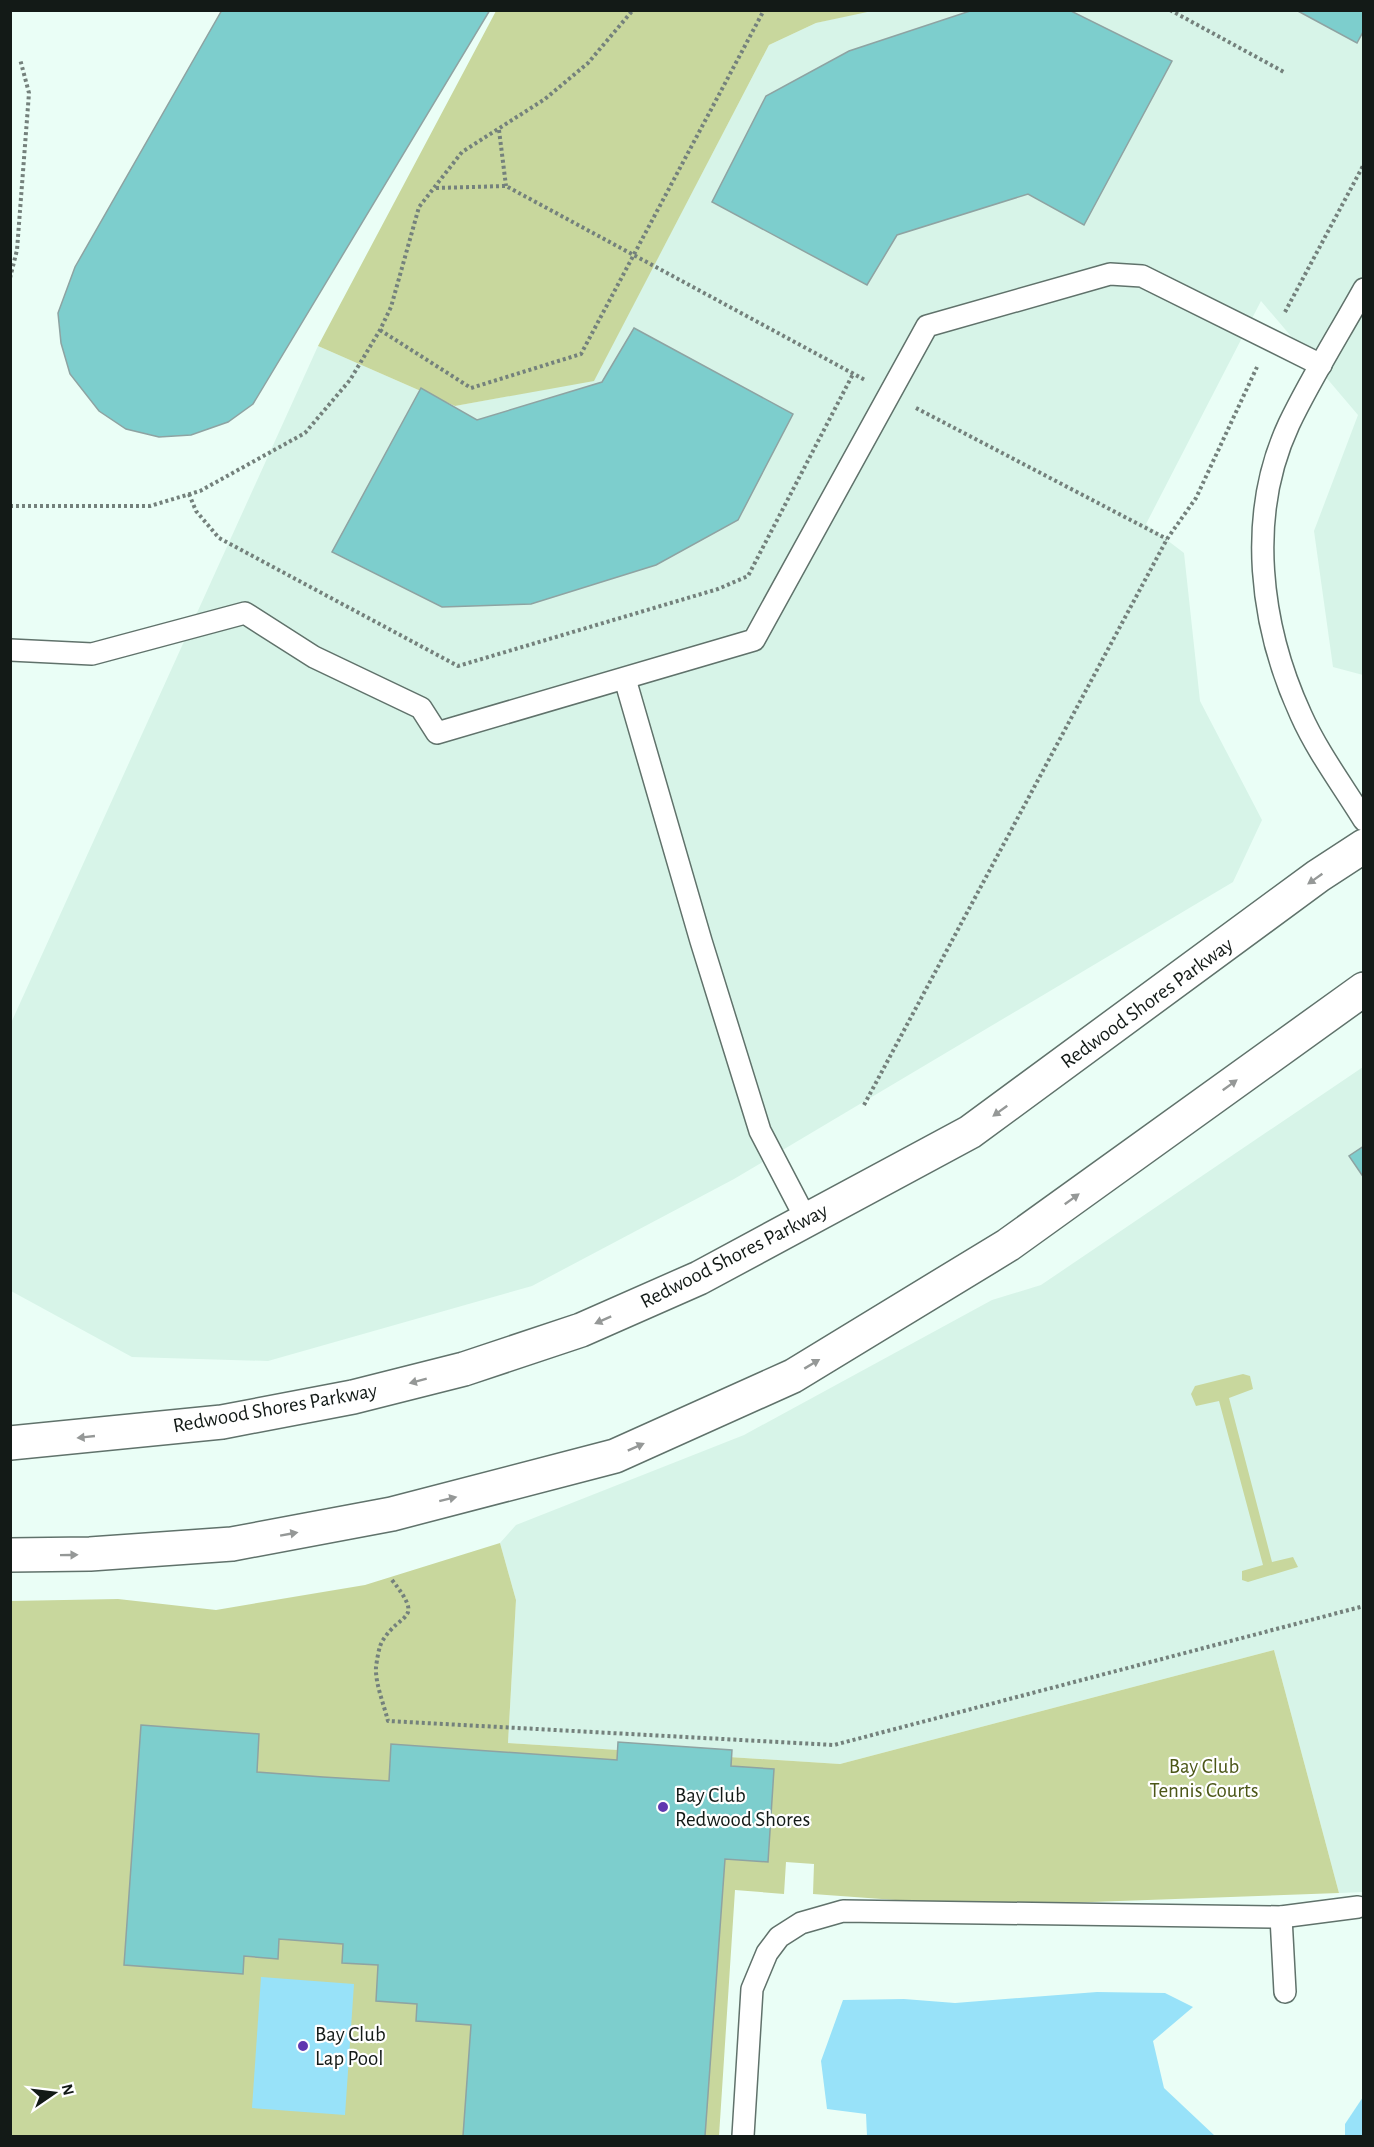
<svg xmlns="http://www.w3.org/2000/svg" width="1374" height="2147" font-family="'Alegreya Sans',sans-serif">
<rect width="100%" height="100%" fill="#eafef6"/>
<g fill="#d7f4e8">
<polygon points="872,10 1363,11 1363,675 1333,667 1314,531 1358,415 1261,301 1146,524 1184,553 1200,701 1262,820 1233,882 734,1179 532,1286 268,1361 132,1357 11,1291 11,1023 318,346 455,406 594,380 769,45 816,23"/>
<polygon points="1363,1067 1363,1892 1339,1893 1274,1650 840,1764 508,1743 516,1600 500,1543 516,1525 744,1435 992,1300 1041,1285"/>
</g>
<g fill="#c8d79d">
<polygon points="496,11 872,11 816,23 769,45 594,381 455,406 318,346"/>
<polygon points="1243,1374 1250,1376 1253,1389 1229,1398 1272,1562 1293,1557 1298,1567 1248,1582 1242,1580 1242,1571 1263,1565 1219,1401 1196,1406 1191,1394 1195,1386"/>
<polygon points="500,1543 516,1600 508,1743 840,1764 1274,1650 1339,1893 978,1906 813,1894 814,1864 786,1862 784,1894 735,1890 719,2136 11,2136 10,1601 118,1599 216,1610 365,1585"/>
</g>
<g fill="#98e2f9">
<polygon points="261,1977 354,1984 345,2115 252,2108"/>
<polygon points="1097,1992 1165,1993 1193,2007 1153,2041 1164,2088 1215,2136 867,2136 866,2114 827,2109 821,2061 843,2000 904,1999 955,2003"/>
<polygon points="1363,2097 1363,2136 1345,2136 1345,2124"/>
</g>
<g fill="#7dcecd" stroke="#8ea3a2" stroke-width="1.5">
<polygon points="222,10 490,10 253,404 228,422 191,435 159,437 126,429 99,411 70,374 61,343 58,313 75,267"/>
<polygon points="973,10 1069,10 1172,61 1084,225 1028,194 897,235 867,285 712,202 766,96 849,51"/>
<polygon points="1296,10 1364,10 1364,30 1357,43"/>
<polygon points="634,328 793,414 738,520 656,565 531,604 442,607 332,552 421,388 477,420 602,382"/>
<polygon points="1364,1146 1364,1178 1349,1156"/>
<polygon points="141,1725 259,1734 257,1772 323,1777 389,1781 391,1744 617,1760 618,1742 732,1750 731,1766 774,1769 768,1862 725,1859 705,2136 463,2136 471,2025 416,2021 417,2004 376,2001 378,1965 342,1963 343,1944 279,1939 278,1959 244,1956 243,1974 124,1965"/>
</g>
<g fill="none" stroke-linecap="round" stroke-linejoin="round">
<defs>
<g id="lane">
<path d="M1364 289C1339 334 1311 378 1289 424 1246 516 1260 626 1301 715 1317 751 1343 786 1364 820"/>
<polyline points="10,650 92,654 245,613 314,657 421,708 437,733 754,640 927,326 1110,274 1142,276 1321,365"/>
<polyline points="625,679 701,941 760,1131 807,1221"/>
<polyline points="1281,1917 1285,1992"/>
<polyline points="743,2136 752,1989 767,1953 779,1937 801,1923 843,1911 1281,1917 1358,1907"/>
</g>
<g id="secondary">
<polyline points="10,1443 222,1422 353,1397 464,1369 581,1330 699,1278 970,1132 1318,876 1364,846"/>
<polyline points="10,1555 90,1554 232,1544 392,1514 615,1456 793,1376 1008,1245 1364,989"/>
</g>
</defs>
<use href="#lane" stroke="#60726b" stroke-width="24"/>
<use href="#secondary" stroke="#60726b" stroke-width="36"/>
<g stroke="#74817c" stroke-width="4" stroke-dasharray="3 3" stroke-linecap="butt">
<polyline points="1170,10 1284,72"/>
<polyline points="499,130 506,186"/>
<polyline points="436,188 506,186 865,380"/>
<polyline points="10,278 17,250 29,93 20,59"/>
<polyline points="1285,312 1364,164"/>
<polyline points="380,330 471,388 581,354 764,10"/>
<polyline points="916,408 1167,539"/>
<polyline points="189,494 196,511 219,538 458,666 718,589 748,576 853,374"/>
<polyline points="10,506 150,506 200,491 305,433 350,380 380,330 391,307 419,207 462,152 545,99 588,63 633,10"/>
<polyline points="864,1105 1167,539 1196,498 1257,367"/>
<path d="M392 1580C425 1622 401 1611 383 1640 379 1645 377 1660 376 1667 375 1683 384 1705 388 1721L834 1745 1364 1606"/>
</g>
<use href="#lane" stroke="#fff" stroke-width="21"/>
<use href="#secondary" stroke="#fff" stroke-width="33"/>
</g>
<defs><path id="oneway-solid" d="M-6-.8H1V-3.2L6.5 0L1 3.2V.8H-6Z" transform="scale(1.5)"/></defs>
<g fill="#959897">
<use href="#oneway-solid" transform="translate(1315 879) rotate(145)"/>
<use href="#oneway-solid" transform="translate(1230 1085) rotate(-36)"/>
<use href="#oneway-solid" transform="translate(1000 1111) rotate(144)"/>
<use href="#oneway-solid" transform="translate(1072 1199) rotate(-36)"/>
<use href="#oneway-solid" transform="translate(603 1320) rotate(156)"/>
<use href="#oneway-solid" transform="translate(812 1364) rotate(-31)"/>
<use href="#oneway-solid" transform="translate(418 1381) rotate(165)"/>
<use href="#oneway-solid" transform="translate(86 1437) rotate(174)"/>
<use href="#oneway-solid" transform="translate(636 1447) rotate(-24)"/>
<use href="#oneway-solid" transform="translate(448 1499) rotate(-14)"/>
<use href="#oneway-solid" transform="translate(289 1534) rotate(-10)"/>
<use href="#oneway-solid" transform="translate(69 1555) rotate(-1)"/>
</g>
<g fill="#6037af" stroke="#fff" stroke-width="2">
<circle cx="663" cy="1807" r="6"/>
<circle cx="303" cy="2046" r="6"/>
</g>
<g text-anchor="middle" dominant-baseline="central" stroke-width="4.5" stroke-linejoin="round" paint-order="stroke">
<g font-size="21" fill="#131a17" stroke="#fff">
<text transform="translate(1147 1003) rotate(-36)">Redwood Shores Parkway</text>
<text transform="translate(734 1256) rotate(-27)">Redwood Shores Parkway</text>
<text transform="translate(275 1408) rotate(-10)">Redwood Shores Parkway</text>
</g>
<g font-size="21" fill="#4c5718" stroke="#fff">
<text x="1204" y="1766">Bay Club<tspan x="1204" dy="24">Tennis Courts</tspan></text>
</g>
<g font-size="21" fill="#131a17" stroke="#fff" text-anchor="start">
<text x="675" y="1795">Bay Club<tspan x="675" dy="24">Redwood Shores</tspan></text>
<text x="315" y="2034">Bay Club<tspan x="315" dy="24">Lap Pool</tspan></text>
</g>
</g>
<rect width="1374" height="2147" fill="none" stroke="#131a17" stroke-width="24"/>
<g transform="translate(54 2093) rotate(76)" stroke="#ffffff" stroke-width="4.5" paint-order="stroke">
<path d="M0-4.5L10 22L0 15L-10 22Z" fill="#131a17"/>
<text y="-9" font-size="16" font-weight="bold" text-anchor="middle" fill="#131a17">N</text>
</g>
</svg>
